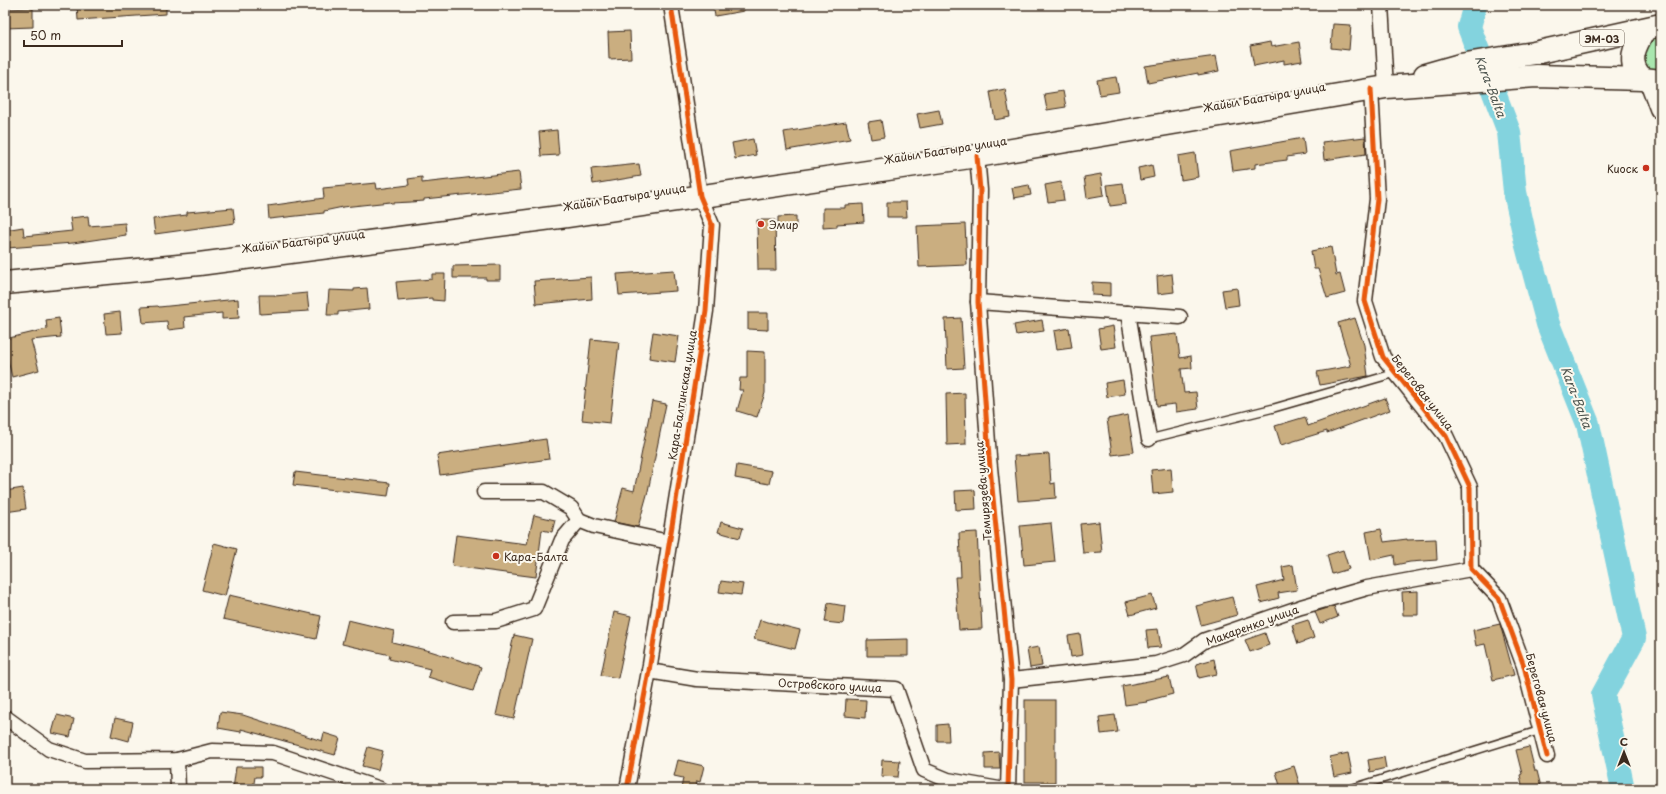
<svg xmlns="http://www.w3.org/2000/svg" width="1666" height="794" font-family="'Playpen Sans',sans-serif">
<rect width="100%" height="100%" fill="#fbf7ec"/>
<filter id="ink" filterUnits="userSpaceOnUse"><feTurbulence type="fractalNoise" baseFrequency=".025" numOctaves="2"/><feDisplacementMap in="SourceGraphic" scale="8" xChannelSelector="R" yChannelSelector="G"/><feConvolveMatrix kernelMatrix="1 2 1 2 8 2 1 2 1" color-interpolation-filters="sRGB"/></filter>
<g filter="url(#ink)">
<polygon fill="#a9e7ae" stroke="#728866" points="1661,36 1661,72 1642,69 1643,37"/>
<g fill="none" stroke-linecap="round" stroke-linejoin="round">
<polyline stroke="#83d3de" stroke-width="24" points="1475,5 1469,27 1509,132 1515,192 1526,242 1548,324 1588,424 1634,638 1603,695 1623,789"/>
</g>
<g fill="#caae80" stroke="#3b2a1e">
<polygon points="77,5 166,5 166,14 78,20"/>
<polygon points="713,5 743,5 744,11 715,16"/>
<polygon points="33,8 33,27 5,28 5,9"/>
<polygon points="1333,24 1351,25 1349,50 1331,48"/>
<polygon points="630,31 631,58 609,59 608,32"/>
<polygon points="1270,42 1271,47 1299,42 1302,61 1284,64 1284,60 1254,66 1250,46"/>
<polygon points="1216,56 1219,71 1198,75 1198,73 1148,83 1145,66"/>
<polygon points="1116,77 1119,92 1100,95 1097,80"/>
<polygon points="1005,89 1010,117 995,120 990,92"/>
<polygon points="1063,91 1066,107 1047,110 1044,94"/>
<polygon points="939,110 942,124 920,128 917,114"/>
<polygon points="881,120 884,137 871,139 868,122"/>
<polygon points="846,122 850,139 787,150 784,132"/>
<polygon points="557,130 559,155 541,156 539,132"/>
<polygon points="1365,137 1366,154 1324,160 1322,142"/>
<polygon points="1303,138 1305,154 1287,157 1287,160 1255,164 1255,168 1233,171 1230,151"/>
<polygon points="753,139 756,155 735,159 732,143"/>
<polygon points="1195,153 1198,177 1181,180 1178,156"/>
<polygon points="639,164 641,176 593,184 591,169"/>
<polygon points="1152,165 1154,177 1140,180 1138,168"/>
<polygon points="519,172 521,189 424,199 424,201 411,202 391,203 390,202 343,207 324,211 324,213 269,219 268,206 324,198 323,188 376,183 377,189 409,185 408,179 422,177 422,183"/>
<polygon points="1101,174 1104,195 1087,198 1084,177"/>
<polygon points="1061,182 1064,200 1048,202 1045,185"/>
<polygon points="1123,183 1126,204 1110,206 1107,185"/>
<polygon points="1029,185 1031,195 1014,198 1012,188"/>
<polygon points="887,202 906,202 907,217 887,217"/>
<polygon points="863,204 864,222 837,224 837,227 823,228 823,208 845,208 845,205"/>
<polygon points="233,208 235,223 155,234 153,219 187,215 187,212"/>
<polygon points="88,216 89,226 125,223 126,235 73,243 7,248 5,230 23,227 24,236 72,231 70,218"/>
<polygon points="796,216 796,228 778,228 778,217"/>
<polygon points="757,220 775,220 776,270 758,270"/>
<polygon points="965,224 967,265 919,267 917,226"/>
<polygon points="1331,247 1336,275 1340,274 1345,293 1327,298 1318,269 1314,269 1311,251"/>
<polygon points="500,265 500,280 486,280 486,278 453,278 453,266"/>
<polygon points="674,270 676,291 619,295 617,274"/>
<polygon points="432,274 445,274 444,301 432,300 432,298 398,301 396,282 432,279"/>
<polygon points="1172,274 1174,292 1158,294 1157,276"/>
<polygon points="591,277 592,299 536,304 534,281"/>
<polygon points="1092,282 1110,283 1110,296 1092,295"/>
<polygon points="367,288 369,309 338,312 338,315 327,315 329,290 354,291 354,289"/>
<polygon points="1237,288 1239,305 1225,307 1222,290"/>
<polygon points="307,293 309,311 260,314 259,295 275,295 275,296"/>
<polygon points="238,299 239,318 222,319 222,313 184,317 185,328 168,330 167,321 143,323 141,307 158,306 159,307"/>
<polygon points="120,312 122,333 106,334 104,314"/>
<polygon points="748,313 768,313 768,330 748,329"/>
<polygon points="59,318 61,337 31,340 39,370 12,377 5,348 5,339 47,329 46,320"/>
<polygon points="961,318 964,368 947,369 945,319"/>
<polygon points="1355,318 1364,345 1368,376 1320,385 1317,372 1351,366 1338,323"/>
<polygon points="1042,320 1044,331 1016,335 1014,325"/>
<polygon points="1113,326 1116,347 1101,349 1098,329"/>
<polygon points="1069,328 1072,348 1057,350 1054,331"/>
<polygon points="653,332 679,336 675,362 649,358"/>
<polygon points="1177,334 1180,358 1191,356 1192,368 1181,369 1184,393 1196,392 1198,409 1176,412 1175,404 1157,406 1149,337"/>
<polygon points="591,339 619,342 610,423 582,420"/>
<polygon points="747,351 765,352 765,393 757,417 737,411 743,390 739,390 740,378 747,378"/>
<polygon points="1123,380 1125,394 1107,397 1105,383"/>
<polygon points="965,393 966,444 947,445 946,394"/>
<polygon points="1385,398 1390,410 1327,433 1327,431 1281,445 1275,426 1305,417 1308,426"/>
<polygon points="652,401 666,404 648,491 638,527 614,522 623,488 634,491"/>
<polygon points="1128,415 1134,452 1112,455 1107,419"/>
<polygon points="546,439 549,459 440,475 437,455"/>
<polygon points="1049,454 1051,484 1055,483 1056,498 1018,501 1014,456"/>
<polygon points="737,465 772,471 769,484 735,478"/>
<polygon points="1171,468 1173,492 1153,494 1151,470"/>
<polygon points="295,472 390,483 388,496 293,485"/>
<polygon points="23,488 26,509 5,512 5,491"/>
<polygon points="975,490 976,509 956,510 955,491"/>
<polygon points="534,515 555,520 552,532 542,530 536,577 452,566 456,535 527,544"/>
<polygon points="721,522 743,528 740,538 718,532"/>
<polygon points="1099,522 1102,552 1083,553 1080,524"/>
<polygon points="1051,523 1055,562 1024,565 1020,526"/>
<polygon points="1381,529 1384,542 1407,539 1407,540 1436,539 1437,560 1410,562 1395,565 1394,555 1371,560 1366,532"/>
<polygon points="977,532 982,629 959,630 955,577 961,577 959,533"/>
<polygon points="214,543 237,549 225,596 202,590"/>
<polygon points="1343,550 1349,569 1332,574 1327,555"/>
<polygon points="1293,565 1297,590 1278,593 1279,598 1261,603 1257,587 1284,580 1282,567"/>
<polygon points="721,581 743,584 741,595 719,592"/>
<polygon points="1418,591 1418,615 1403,615 1402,592"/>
<polygon points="229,595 321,616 316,639 223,619"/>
<polygon points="1152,595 1156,608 1130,615 1126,602"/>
<polygon points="1232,597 1237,615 1201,625 1196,606"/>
<polygon points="828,603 845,606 843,624 825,622"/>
<polygon points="1334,606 1338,617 1320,624 1315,612"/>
<polygon points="614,612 631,616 618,678 601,675"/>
<polygon points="348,620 394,631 392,642 430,651 481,667 473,691 428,677 430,669 389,659 390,655 342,644"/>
<polygon points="760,620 800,630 795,649 754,639"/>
<polygon points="1308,620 1314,638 1298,644 1292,625"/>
<polygon points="1500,624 1514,675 1493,680 1485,644 1476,646 1473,630"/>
<polygon points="1158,629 1161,647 1148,648 1146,630"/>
<polygon points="1265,633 1269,645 1250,652 1245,640"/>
<polygon points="1080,634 1083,655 1071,657 1068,636"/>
<polygon points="514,635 532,639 514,719 496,715"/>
<polygon points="908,639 908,656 867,656 867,640"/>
<polygon points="1039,647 1042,666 1030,668 1027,649"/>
<polygon points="1214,659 1217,674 1199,678 1196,664"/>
<polygon points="1169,677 1173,694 1146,701 1147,702 1125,705 1122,686"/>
<polygon points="846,699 866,700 865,718 845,716"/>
<rect x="1025" y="700" width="30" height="82"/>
<polygon points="220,712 243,715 322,741 324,733 340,738 335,755 241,729 241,732 218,728"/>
<polygon points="57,715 74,719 70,737 52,733"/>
<polygon points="1115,715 1118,732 1101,734 1099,717"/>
<polygon points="115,718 133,722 129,741 111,736"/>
<polygon points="948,724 949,741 937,741 937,725"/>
<polygon points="368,747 383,751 378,770 362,766"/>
<polygon points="1529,747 1535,771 1537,771 1541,787 1523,789 1520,775 1522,774 1516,750"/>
<polygon points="999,752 1000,769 985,769 985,753"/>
<polygon points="1348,753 1352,773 1334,777 1330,757"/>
<polygon points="1384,757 1386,768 1370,772 1368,760"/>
<polygon points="678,760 704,766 700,782 697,781 696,789 681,789 683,778 674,776"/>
<polygon points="882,760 900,761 898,777 881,776"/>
<polygon points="1294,766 1301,789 1281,789 1276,772"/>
<polygon points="236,767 261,767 261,777 255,777 253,789 233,789"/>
</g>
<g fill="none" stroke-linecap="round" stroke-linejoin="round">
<defs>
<g id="lane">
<polyline points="1149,439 1274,408 1396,373"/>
<polyline points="1350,789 1541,730"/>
</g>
<g id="street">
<polyline points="1381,5 1386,87"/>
<polyline points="1371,89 1377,199 1365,301 1383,357 1446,436 1470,487 1471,569 1499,598 1524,666 1547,756"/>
<polyline points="977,156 980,190 978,302 989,457 1011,680 1008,789"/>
<polyline points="978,302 1180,317"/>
<polyline points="1128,313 1149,439"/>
<polyline points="484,492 544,492 571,508 579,520 594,526 669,542"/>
<polyline points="453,622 496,621 534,609 562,540 579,520"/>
<polyline points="649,671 697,679 896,689 924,770 948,780 999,789"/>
<polyline points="1011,680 1156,664 1184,655 1205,640 1301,607 1367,588 1471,569"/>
<polyline points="5,717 49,749 85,761 177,760 212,751 273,753 380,789"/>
<polyline points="177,760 178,789"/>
<polyline points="627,789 649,671 706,311 712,225 700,196 671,5"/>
</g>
<g id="highway">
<polyline points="1425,75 1460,65 1534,53 1661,25"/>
<path d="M1643 79C1625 63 1635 46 1645 29"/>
<polyline points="1651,81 1661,108"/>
<polyline points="5,283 199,264 567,216 977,156 1386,87 1536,76 1643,79 1661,81"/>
</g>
</defs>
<use href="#lane" stroke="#3b2a1e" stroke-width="10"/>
<use href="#street" stroke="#3b2a1e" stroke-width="17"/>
<use href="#highway" stroke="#3b2a1e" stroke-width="25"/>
<use href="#lane" stroke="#fbf7ec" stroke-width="7"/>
<use href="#street" stroke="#fbf7ec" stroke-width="14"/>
<use href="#highway" stroke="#fbf7ec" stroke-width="22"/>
<defs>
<g id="cycleway">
<polyline points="1371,89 1377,199 1365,301 1383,357 1446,436 1470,487 1471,569 1499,598 1524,666 1547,756"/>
<polyline points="977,156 980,190 978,302 989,457 1011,680 1008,789"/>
<polyline points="627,789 649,671 706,311 712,225 700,196 671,5"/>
</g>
</defs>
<use href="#cycleway" stroke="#fbf7ec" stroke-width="8"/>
<use href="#cycleway" stroke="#e8590c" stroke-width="5"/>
</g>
</g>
<g fill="#c8321e" stroke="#fbf7ec" stroke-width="1.5">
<circle cx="1646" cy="168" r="4"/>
<circle cx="761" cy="224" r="4"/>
<circle cx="496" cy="556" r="4"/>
</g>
<g text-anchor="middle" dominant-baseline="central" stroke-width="4" stroke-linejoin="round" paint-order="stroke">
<rect fill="#fbf7ec" stroke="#75685c" stroke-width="1" x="1580" y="30" width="44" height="16" rx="3"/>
<g font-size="10" font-weight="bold" fill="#3b2a1e">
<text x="1602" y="38">ЭМ-03</text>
</g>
<g font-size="11" fill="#3b2a1e" stroke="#fbf7ec">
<text transform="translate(1264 97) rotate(-10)">Жайыл Баатыра улица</text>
<text transform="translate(945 150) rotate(-9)">Жайыл Баатыра улица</text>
<text transform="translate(624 197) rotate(-9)">Жайыл Баатыра улица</text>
<text transform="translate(303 241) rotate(-7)">Жайыл Баатыра улица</text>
<text transform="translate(1423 392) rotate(52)">Береговая улица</text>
<text transform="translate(682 395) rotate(-81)">Кара-Балтинская улица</text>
<text transform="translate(983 491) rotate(-95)">Темирязева улица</text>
<text transform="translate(1252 625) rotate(-20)">Макаренко улица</text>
<text transform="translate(830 685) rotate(3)">Островского улица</text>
<text transform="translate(1542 698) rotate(75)">Береговая улица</text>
</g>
<g font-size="11" fill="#3b2a1e" stroke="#fbf7ec" text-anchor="start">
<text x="1638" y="168" text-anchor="end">Киоск</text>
<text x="769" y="224">Эмир</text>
<text x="504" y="556">Кара-Балта</text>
</g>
<g font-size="12" font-style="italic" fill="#4d544e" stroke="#fbf7ec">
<text transform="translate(1491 86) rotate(69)">Kara-Balta</text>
<text transform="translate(1577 397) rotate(69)">Kara-Balta</text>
</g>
</g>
<rect width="1666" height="794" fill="none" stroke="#fbf7ec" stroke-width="20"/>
<rect x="10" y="10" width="1646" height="774" fill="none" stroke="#3b2a1e" stroke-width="1.5" filter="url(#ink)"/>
<g transform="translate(1624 752)" stroke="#fbf7ec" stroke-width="3" paint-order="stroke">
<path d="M0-3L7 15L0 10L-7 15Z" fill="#3b2a1e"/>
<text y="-6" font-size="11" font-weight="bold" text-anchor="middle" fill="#3b2a1e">С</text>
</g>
<path d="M24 40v6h98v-6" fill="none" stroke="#3b2a1e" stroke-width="2"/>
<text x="30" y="40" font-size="12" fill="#3b2a1e" stroke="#fbf7ec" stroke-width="3" paint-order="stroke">50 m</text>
</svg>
